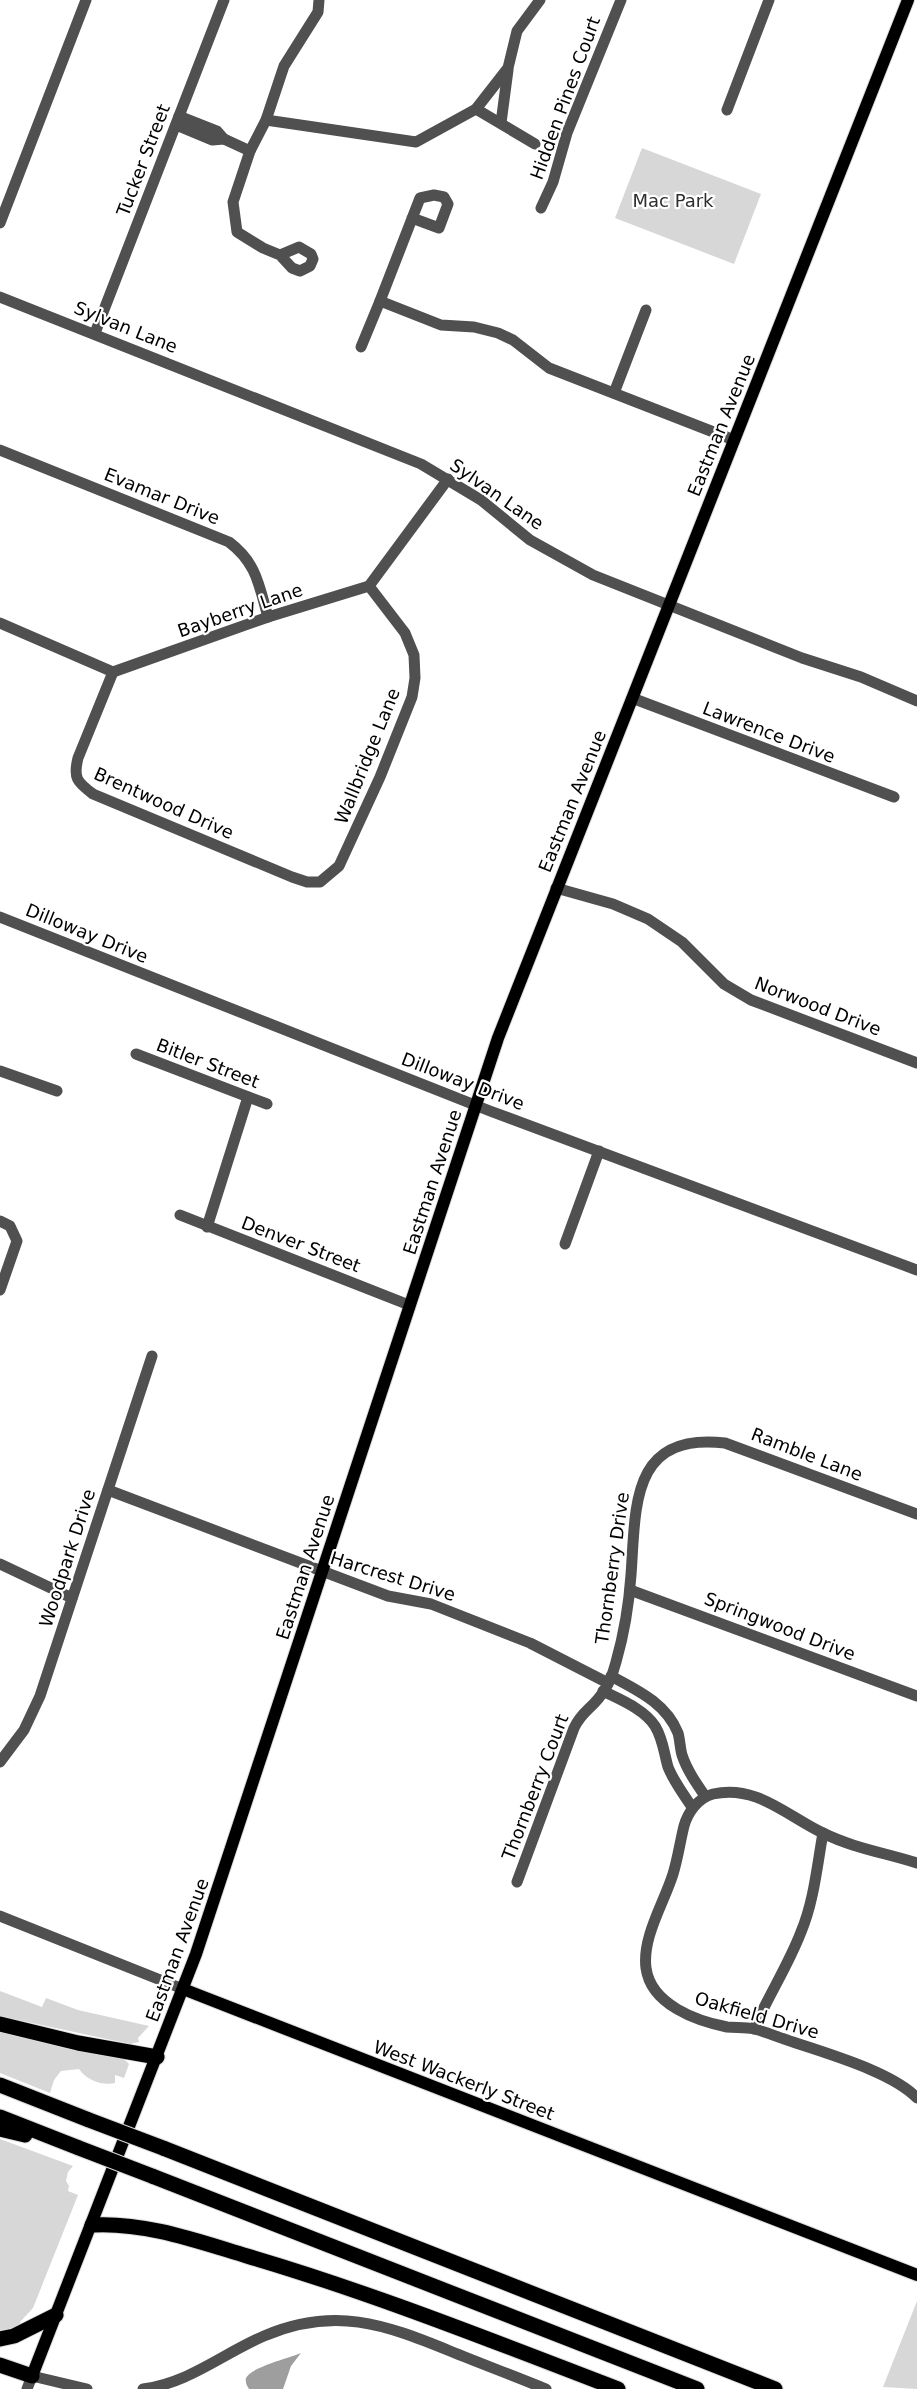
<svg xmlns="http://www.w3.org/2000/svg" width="917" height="2389" font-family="'DejaVu Sans',sans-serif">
<rect width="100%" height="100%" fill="#fff"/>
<g fill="#d7d7d7">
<polygon points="642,148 761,194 734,264 615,218"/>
<polygon points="0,1991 42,2007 46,1998 78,2010 149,2026 138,2038 139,2042 130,2044 0,2016"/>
<path d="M0 2030 123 2058 129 2064 124 2078 115 2075V2083C101 2086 87 2080 79 2069L61 2071 54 2080 50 2093 0 2073Z"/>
<polygon points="0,2139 73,2166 68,2172 66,2181 69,2186 68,2191 78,2195 33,2308 20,2322 21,2327 0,2331"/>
<polygon points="917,2301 917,2389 883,2387"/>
</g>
<path fill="#9e9e9e" d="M301 2353 291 2366 283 2389H249C247 2386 245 2382 246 2378 251 2367 290 2358 301 2353Z"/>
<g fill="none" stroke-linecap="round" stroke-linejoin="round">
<defs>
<g id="major">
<polyline points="183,1989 917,2275"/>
<polyline points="32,2376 196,1954 498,1038 908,0"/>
</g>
<g id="highway">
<polyline points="0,2024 78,2043 157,2057"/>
<polyline points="0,2085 89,2120"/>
<polyline points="0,2117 79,2148"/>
<polyline points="0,2129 25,2135"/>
<polyline points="163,2148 775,2389"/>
<polyline points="152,2176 697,2389"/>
<path d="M92 2225C145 2222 197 2241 247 2256 373 2293 495 2342 618 2389"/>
<polyline points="0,2339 14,2336 56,2315"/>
<polyline points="0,2365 32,2376"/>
</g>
</defs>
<use href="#major" stroke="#dbdbdb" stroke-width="14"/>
<use href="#highway" stroke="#dbdbdb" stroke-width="17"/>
<g stroke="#505050" stroke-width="11">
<polyline points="476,109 535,144"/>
<polyline points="727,110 769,0"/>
<polyline points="179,116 217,131 224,139 250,151"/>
<polyline points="266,120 416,142 476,109 508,68 517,31 540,0"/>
<polyline points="501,123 508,70"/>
<polyline points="176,125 212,140 224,139"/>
<polyline points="541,208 553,182 567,133 621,0"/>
<polyline points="412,218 439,228 448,204 444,197 434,195 420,198 380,301 441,325 474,327 498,333 513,340 549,368 734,440"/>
<polyline points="0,223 86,0"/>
<polyline points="280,255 299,247 311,254 313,259 310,266 300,271 292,268 280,255 263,248 237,232 233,202 250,151 266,120 284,66 318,12 319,0"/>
<polyline points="0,297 421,464 481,500 530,540 593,575 802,658 861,677 917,701"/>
<polyline points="95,333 224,0"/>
<polyline points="361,347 380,301"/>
<polyline points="614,393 646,310"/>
<path d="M0 450 229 542C257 563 259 586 268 617"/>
<polyline points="0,623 113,672 268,617 369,586 448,479"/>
<path d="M113 672 78 758C73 778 77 782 93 794L292 877 307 882H320L339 866 380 777 412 697 415 678 414 655 405 633 369 586"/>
<polyline points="632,698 894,797"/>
<polyline points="556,888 613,904 648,919 682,942 724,984 751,1000 917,1063"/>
<polyline points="0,917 490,1111 917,1270"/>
<polyline points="136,1054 267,1104"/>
<polyline points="0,1071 57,1091"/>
<polyline points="180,1215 409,1305"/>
<polyline points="0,1221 10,1226 17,1241 0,1290"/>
<polyline points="207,1227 248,1097"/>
<polyline points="565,1244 599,1151"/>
<polyline points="108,1490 388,1596 431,1604 530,1643 608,1683"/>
<polyline points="0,1564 72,1598"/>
<polyline points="630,1590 917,1696"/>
<path d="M611 1676C637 1690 666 1703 678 1733 680 1740 680 1748 682 1755 687 1770 696 1783 705 1796"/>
<path d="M603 1691C621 1700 644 1709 655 1726 663 1739 664 1753 668 1767 674 1782 684 1795 692 1807"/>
<polyline points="0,1762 24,1730 40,1696 152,1356"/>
<path d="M917 1863C886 1853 853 1848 823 1833 787 1816 756 1784 713 1794 698 1798 688 1812 684 1826 680 1842 678 1858 673 1874 664 1903 642 1937 646 1968 651 2005 697 2021 727 2027 736 2028 745 2027 754 2029 767 2032 780 2038 793 2042 828 2054 892 2072 917 2098"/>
<path d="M517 1882 574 1728C581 1713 589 1710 598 1699 607 1689 613 1674 616 1662 624 1634 629 1604 631 1575 636 1507 630 1432 725 1443L917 1514"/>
<polyline points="0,1916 183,1989"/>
<path d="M754 2029C768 1996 788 1966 801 1932 814 1901 817 1866 823 1833"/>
<polyline points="27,2389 32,2376 87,2389"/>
<path d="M143 2389C189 2383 222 2354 264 2336 334 2306 384 2324 450 2351 482 2364 514 2376 546 2389"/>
</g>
<use href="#major" stroke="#000" stroke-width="12"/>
<use href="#highway" stroke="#000" stroke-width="15"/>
<defs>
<g id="highway-bridge">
<polyline points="89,2120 163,2148"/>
<polyline points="79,2148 152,2176"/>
</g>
</defs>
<use href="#highway-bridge" stroke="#dbdbdb" stroke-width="17" stroke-linecap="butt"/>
<use href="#highway-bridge" stroke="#000" stroke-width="15"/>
</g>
<g text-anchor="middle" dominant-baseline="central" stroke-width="4.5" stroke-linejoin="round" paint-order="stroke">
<g font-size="18" fill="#000" stroke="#fff">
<text transform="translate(565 98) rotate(-70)">Hidden Pines Court</text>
<text transform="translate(143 160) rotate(-69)">Tucker Street</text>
<text transform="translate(126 327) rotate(22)">Sylvan Lane</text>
<text transform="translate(721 425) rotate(-68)">Eastman Avenue</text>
<text transform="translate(497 494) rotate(35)">Sylvan Lane</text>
<text transform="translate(162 496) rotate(22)">Evamar Drive</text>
<text transform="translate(240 610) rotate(-19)">Bayberry Lane</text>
<text transform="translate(769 732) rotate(21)">Lawrence Drive</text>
<text transform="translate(367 756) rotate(-68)">Wallbridge Lane</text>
<text transform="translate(572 801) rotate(-68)">Eastman Avenue</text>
<text transform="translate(164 803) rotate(24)">Brentwood Drive</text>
<text transform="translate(87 933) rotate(22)">Dilloway Drive</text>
<text transform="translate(818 1006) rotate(21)">Norwood Drive</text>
<text transform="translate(208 1063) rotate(21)">Bitler Street</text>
<text transform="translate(463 1081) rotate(21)">Dilloway Drive</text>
<text transform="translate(432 1182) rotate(-72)">Eastman Avenue</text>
<text transform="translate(301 1244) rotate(21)">Denver Street</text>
<text transform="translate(807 1454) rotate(21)">Ramble Lane</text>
<text transform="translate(67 1558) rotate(-72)">Woodpark Drive</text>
<text transform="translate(305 1567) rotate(-72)">Eastman Avenue</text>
<text transform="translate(612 1568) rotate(-82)">Thornberry Drive</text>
<text transform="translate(393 1576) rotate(17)">Harcrest Drive</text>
<text transform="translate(780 1626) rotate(21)">Springwood Drive</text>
<text transform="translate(535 1787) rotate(-69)">Thornberry Court</text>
<text transform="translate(177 1950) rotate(-70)">Eastman Avenue</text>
<text transform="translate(757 2015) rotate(16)">Oakfield Drive</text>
<text transform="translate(464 2080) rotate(21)">West Wackerly Street</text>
</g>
<g font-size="18" fill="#2e2e2e" stroke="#fff">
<text x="673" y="200">Mac Park</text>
</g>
</g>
</svg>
